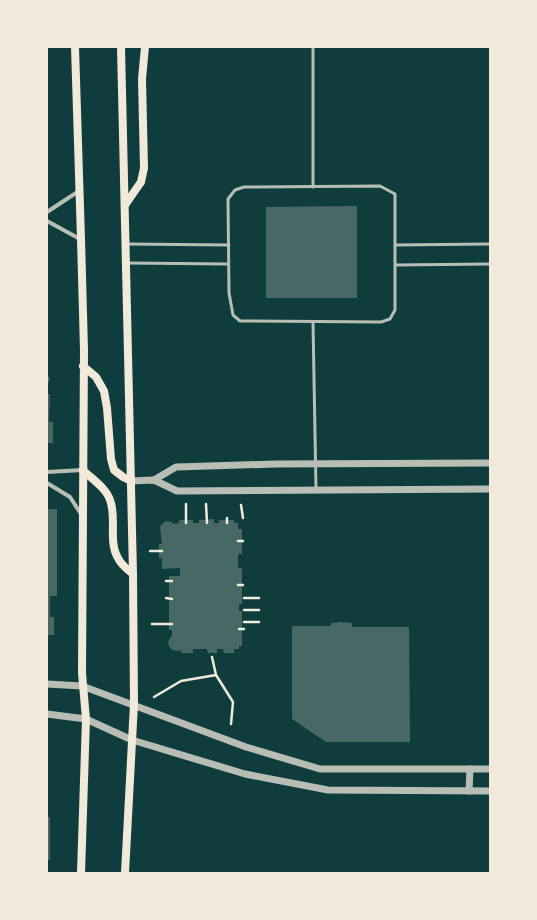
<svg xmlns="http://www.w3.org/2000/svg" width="537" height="920" font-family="Figtree,sans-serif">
<rect width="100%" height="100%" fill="#0f3d3e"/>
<g fill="#486865">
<polygon points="357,206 357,298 266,298 266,207"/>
<polygon points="47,373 50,379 47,386"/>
<polygon points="47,394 50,394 49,422 53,422 53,443 47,443"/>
<polygon points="47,509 57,509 57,596 50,596 50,617 54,617 54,635 47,635"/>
<polygon points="214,519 214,523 219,523 219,520 234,520 234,523 238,523 238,529 242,529 242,554 238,554 238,568 242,568 242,604 239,604 239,611 242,611 242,646 239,646 239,649 234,649 234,653 224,653 223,649 217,649 217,653 208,653 207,649 193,649 193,653 181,653 181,650 177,651 172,650 169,646 168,642 172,635 172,630 169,630 169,576 180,576 180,568 162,569 162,558 159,558 159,544 162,544 160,527 162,524 166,521 171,522 174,524 179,523 179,520 193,520 193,523 199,523 199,520"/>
<polygon points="341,622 352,623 352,627 409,627 410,742 326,742 292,719 292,626 331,626 331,623"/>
<rect x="47" y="817" width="3" height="43"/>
</g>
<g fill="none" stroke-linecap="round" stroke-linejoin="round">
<g stroke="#f1e9da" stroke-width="2.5">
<polyline points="186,504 186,523"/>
<polyline points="206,504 207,523"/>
<polyline points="241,505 243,518"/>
<polyline points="227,518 227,523"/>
<polyline points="238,541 243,541"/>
<polyline points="150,551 162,551"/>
<polyline points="166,581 172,581"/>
<polyline points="238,585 243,585"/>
<polyline points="166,598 172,599"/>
<polyline points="244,598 259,598"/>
<polyline points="244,610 259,610"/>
<polyline points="244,622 259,622"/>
<polyline points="152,624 172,624"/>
<polyline points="239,629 244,629"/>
<polyline points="212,657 216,675 233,702 231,724"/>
<polyline points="154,697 181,681 216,675"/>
</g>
<g stroke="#b8beb3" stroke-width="3">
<polyline points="313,47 313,187"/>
<polygon points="380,186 395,194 395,310 390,319 381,322 240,321 233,315 229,293 228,199 235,190 244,187"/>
<polyline points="127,244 229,245"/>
<polyline points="395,245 490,244"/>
<polyline points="126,263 228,264"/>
<polyline points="396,265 490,264"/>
<polyline points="313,322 316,489"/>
</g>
<g stroke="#b8beb3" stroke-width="4">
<polyline points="47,212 79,191"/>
<polyline points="47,221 80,239"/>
<polyline points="47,472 83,470"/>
<polyline points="47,483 70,497 81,514"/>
</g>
<g stroke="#b8beb3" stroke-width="7">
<polyline points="154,480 176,467 275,464 490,463"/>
<polyline points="131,481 154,480 177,491 490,489"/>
<polyline points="47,684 82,686 246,747 320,769 490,769"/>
<polyline points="47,714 86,719 132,740 245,774 328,790 490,791"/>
<polyline points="469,791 470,769"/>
</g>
<g stroke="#f1e9da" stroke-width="8">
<polyline points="75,47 81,239 84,350 82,673 86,719 81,873"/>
<polyline points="121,47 133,574 134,704 125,873"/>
<polyline points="125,205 141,182 144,168 142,79 145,47"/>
<polyline points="83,366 96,377 104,391 107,408 111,459 114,470 123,477 131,481"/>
<path d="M83 470C92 479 106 488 110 500 117 517 108 542 118 558 121 565 127 569 133 574"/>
</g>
</g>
<rect width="537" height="920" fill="none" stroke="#f1e9da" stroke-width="96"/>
</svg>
